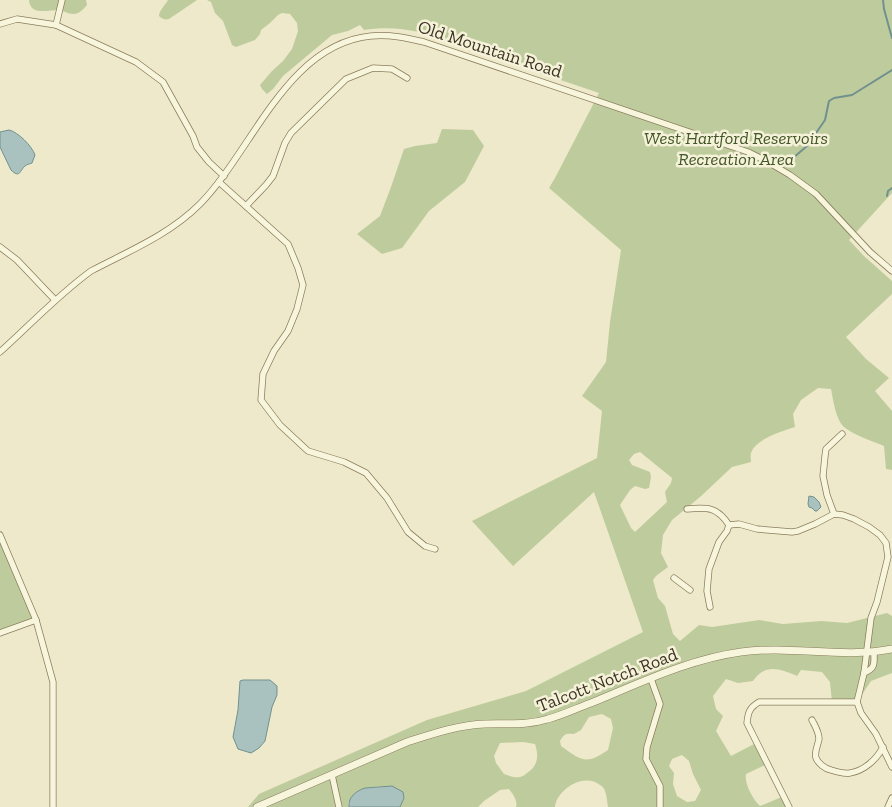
<svg xmlns="http://www.w3.org/2000/svg" width="892" height="807" font-family="'Zilla Slab',serif">
<rect width="100%" height="100%" fill="#eee9ca"/>
<g fill="#becc9d" fill-rule="evenodd">
<path d="M29 0H86L87 5C85 7 81 12 78 13 71 16 65 11 58 10 48 10 30 16 29 0Z"/>
<path d="M168 0H197L169 19C165 20 162 19 159 16 159 11 165 5 168 0Z"/>
<path d="M207 0H892V193L849 240 864 256 892 281V294L846 337 866 359 889 378 875 391 892 411V470L886 469 884 446C872 441 854 435 844 427 836 420 833 399 831 389L818 388 801 400 793 414 795 427C783 431 755 439 751 453 750 456 751 459 751 462L732 467 700 497 672 520 663 535 661 553 668 567 656 576 653 580 658 598 665 606 673 634 680 641 699 625 712 627 759 620 783 624 821 621 847 623 887 613 892 616V673L871 681 857 702H832L830 682 822 672 801 670 797 676C780 669 765 663 753 681L738 683 726 679 713 696 716 709 723 716 716 731 731 756 756 743 767 764 746 774C744 783 753 800 760 806L784 796 789 807H608C607 802 607 796 605 791 604 788 603 787 600 785 584 772 557 789 555 807H516C518 801 513 794 509 789L500 790 484 801 478 807H400L401 803 385 786 365 788 348 803 349 807H248L259 794 427 720 526 691 643 632 594 492 513 566 472 521 597 458 602 411 582 396 606 362 610 322 621 250 549 188 555 178 599 93 419 32C400 28 383 27 364 30L360 25 348 31 332 35 283 76 273 89 267 94 262 89 260 85 272 71 283 61 292 49 298 31 297 23 290 14 282 13 278 15 270 23 261 30 260 34 255 40 236 47 232 45 223 21 215 13 211 2ZM640 452 672 478 671 483 665 492 667 502 635 532 631 528 620 505 630 490 635 486 645 489 649 488 651 477 650 472 632 465 629 460 634 454ZM602 714 611 719 613 728 608 750C586 765 582 761 561 746L560 741C564 734 566 733 574 734L581 730 589 717ZM523 742 535 744C539 756 538 766 527 773 525 775 523 776 520 777 515 778 509 776 504 774L496 763 494 756 500 743ZM682 755 689 761 693 774 701 790 695 801 687 802 677 796 673 784 674 773 669 766 672 759Z"/>
<polygon points="442,129 473,130 484,146 465,182 429,211 402,248 382,254 357,234 380,216 391,187 404,149 415,146 437,143"/>
<polygon points="3,542 36,620 0,633 0,543"/>
</g>
<g fill="#aac2bf" stroke="#71918e">
<path d="M9 130C18 132 32 146 35 155L32 163C30 164 27 164 25 166 20 170 20 179 11 170L0 147V132Z"/>
<polygon points="809,496 814,497 819,502 821,507 817,511 815,511 812,508 809,507 808,504"/>
<polygon points="243,680 270,680 277,686 277,695 272,707 265,741 259,748 251,753 238,749 233,737 238,710 240,681"/>
<path d="M392 786 403 792 404 798 400 807H349C348 797 356 791 365 788Z"/>
</g>
<g fill="none" stroke-linecap="round" stroke-linejoin="round">
<g stroke="#71918e" stroke-width="2">
<polyline points="883,0 884,9 892,38"/>
<polyline points="793,158 807,146 825,120 829,101 834,98 852,95 892,70"/>
<polyline points="887,196 888,191 892,188"/>
</g>
<defs>
<g id="minor">
<polyline points="62,0 56,25 136,62 163,82 193,136 197,147 209,162 224,176"/>
<polyline points="0,24 17,19 56,25"/>
<polyline points="219,182 288,244 298,268 303,285 297,309 288,331 274,351 263,374 261,400 280,425 308,451 344,462 366,473 387,498 408,532 425,546 435,549"/>
<polyline points="246,206 266,185 273,176 285,143 291,133 346,79 373,68 392,69 407,78"/>
<polyline points="0,247 17,260 55,300"/>
<path d="M0 352C30 325 58 295 91 271 129 251 169 235 200 204 253 150 287 44 371 36 389 34 407 38 424 42L748 152 768 162 790 175 816 194 870 252 892 271"/>
<path d="M687 509C708 507 717 507 729 525"/>
<polyline points="834,514 827,495 823,476 825,456 826,449 842,434"/>
<polyline points="729,525 739,524 757,529 792,532 798,531 815,524 834,514 843,515 854,519 869,527 880,535 886,543 888,557 877,602 871,618 864,673 857,702 861,713 876,734 892,767"/>
<polyline points="0,535 36,620 53,682 53,807"/>
<polyline points="674,578 690,590"/>
<polyline points="710,607 707,591 709,569 719,542 727,531 729,525"/>
<polyline points="0,633 36,620"/>
<path d="M864 673C876 668 874 663 874 652"/>
<polyline points="651,679 660,704 647,747 646,759 660,786 660,807"/>
<path d="M812 720C815 726 819 732 819 739 818 745 814 752 816 758 818 763 825 769 831 770 837 772 843 774 850 773 864 771 877 759 883 747"/>
<polyline points="332,775 339,807"/>
<path d="M789 807 747 723C748 713 749 708 759 702H857"/>
<polyline points="888,807 892,798"/>
</g>
<path id="tertiary" d="M257 807 407 742C432 734 458 725 485 724 508 723 525 726 548 719 563 715 577 708 591 703 640 683 689 659 741 652 791 645 842 659 892 649"/>
</defs>
<use href="#minor" stroke="#8a7d5e" stroke-width="7"/>
<use href="#tertiary" stroke="#8a7d5e" stroke-width="8"/>
<use href="#minor" stroke="#f8f5dd" stroke-width="5.5"/>
<use href="#tertiary" stroke="#f8f5dd" stroke-width="7"/>
</g>
<g text-anchor="middle" dominant-baseline="central" stroke-width="5" stroke-linejoin="round" paint-order="stroke">
<g font-size="18" fill="#3b3221" stroke="#f5f2d9">
<text transform="translate(490 49) rotate(18)">Old Mountain Road</text>
<text transform="translate(607 680) rotate(-21)">Talcott Notch Road</text>
</g>
<g font-size="18" font-style="italic" fill="#435729" stroke="#f5f2d9">
<text x="736" y="138">West Hartford Reservoirs<tspan x="736" dy="21">Recreation Area</tspan></text>
</g>
</g>
</svg>
